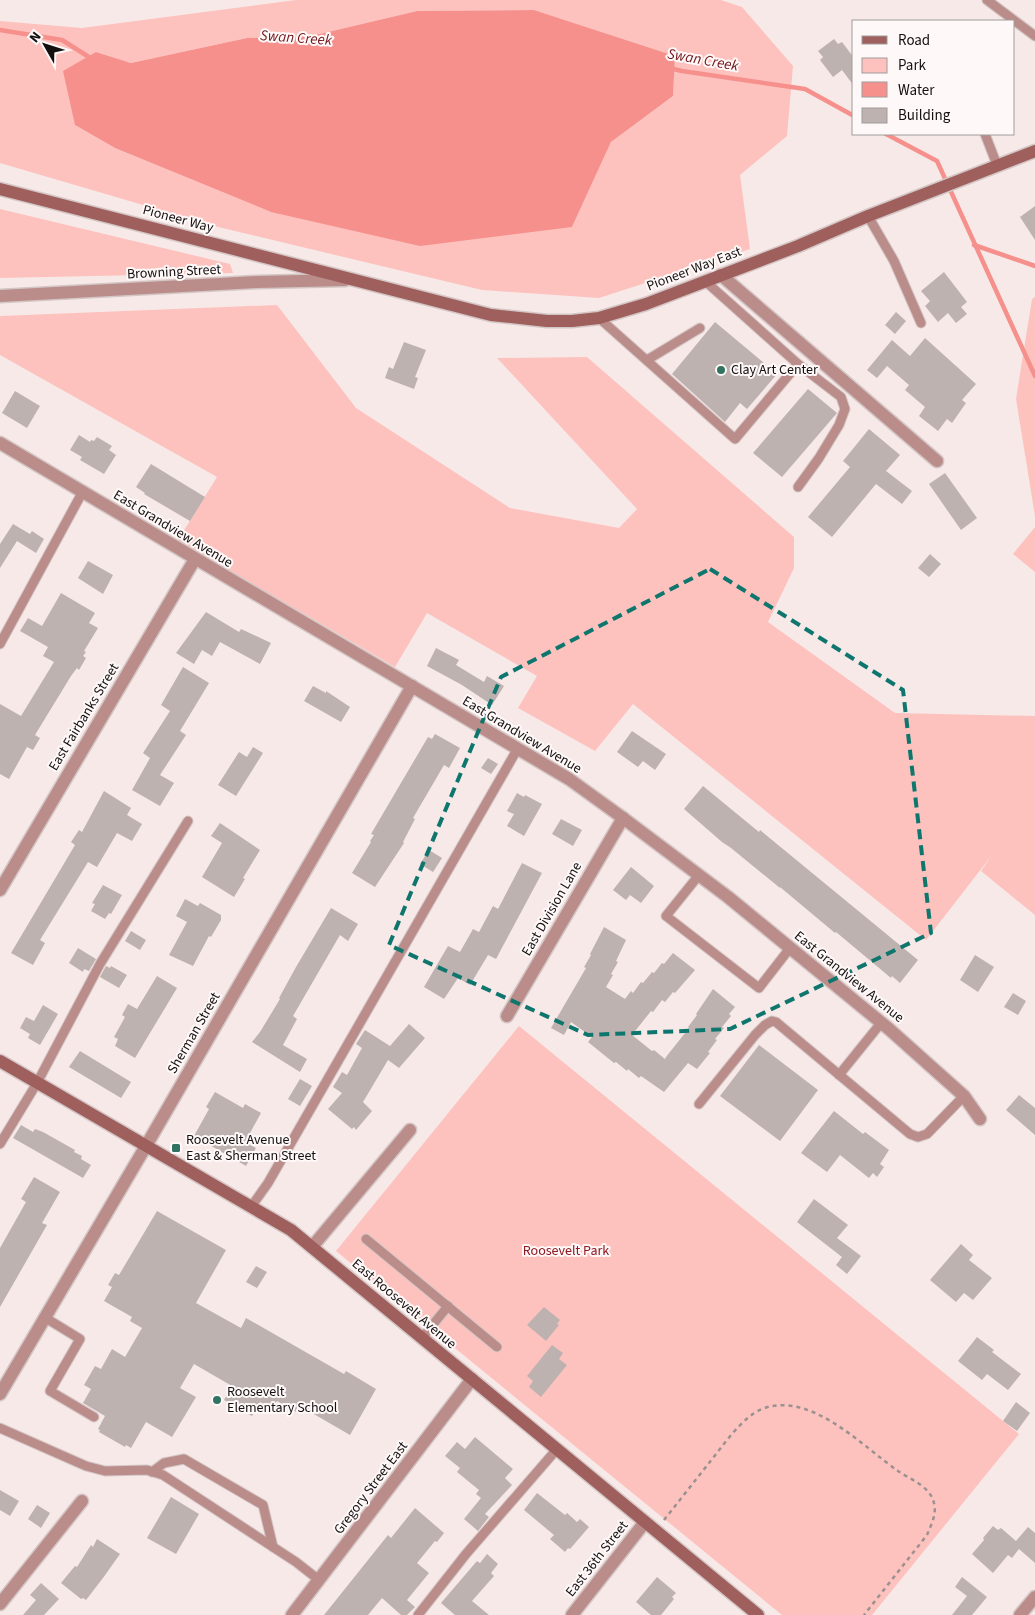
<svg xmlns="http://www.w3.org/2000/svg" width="1035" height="1615" font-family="'Source Sans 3',sans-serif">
<rect width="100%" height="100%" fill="#f7e9e8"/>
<g fill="#fdc2be" fill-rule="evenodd">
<path d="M296 0H721L742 7 793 66 787 136 740 175 750 249 599 298 482 290 218 227 0 163V21L82 28ZM534 10 675 56 673 96 611 142 572 227 271 212 115 148 75 125 96 52 131 63 247 38 311 36 417 11Z"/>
<polygon points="0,209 230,264 233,273 0,278"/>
<polygon points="1035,297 1035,516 1016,399 1032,299"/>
<polygon points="277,305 356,408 510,508 619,528 637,509 497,358 587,357 794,537 794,568 768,622 895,713 1035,716 1035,915 981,871 992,855 926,940 633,704 595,751 518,708 537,676 427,613 395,667 178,540 217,477 0,355 0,316"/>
<polygon points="1035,527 1035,572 1013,554"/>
<polygon points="519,1026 1019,1434 872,1615 782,1615 336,1251"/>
</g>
<polygon fill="#f6908c" points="534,10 675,56 673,96 611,142 572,227 420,246 271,212 115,148 75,125 63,71 96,52 131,63 247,38 311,36 417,11"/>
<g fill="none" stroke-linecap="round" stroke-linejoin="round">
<g stroke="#f6908c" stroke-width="4.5">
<polyline points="0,30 62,40 92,59"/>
<polyline points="669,68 682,71 805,89 854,116"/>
<polyline points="886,134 937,161 1035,376"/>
<polyline points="974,245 1035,266"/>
</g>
</g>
<g fill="#beb2b1">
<polygon points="834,39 838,44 842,42 854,58 854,86 842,70 833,77 820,60 823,57 818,51"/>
<polygon points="1035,206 1035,240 1020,217"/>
<polygon points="944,272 967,302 961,307 967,314 956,323 948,313 938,322 925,306 930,301 921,291"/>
<polygon points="896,312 906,321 895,334 885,325"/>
<polygon points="715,322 777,374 747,409 740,403 725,422 672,374"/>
<polygon points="925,338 976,384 962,400 966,403 952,423 947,419 938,431 919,416 925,407 905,390 909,385 887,366 877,378 867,370 892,340 910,356"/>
<polygon points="404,342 426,350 415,377 418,378 414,389 385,378 389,367 393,369"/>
<polygon points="808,389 837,413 782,477 753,453"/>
<polygon points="15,391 40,406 27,428 2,413"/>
<polygon points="869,429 900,455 886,471 912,491 902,504 876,484 832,537 808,517 850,467 843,461"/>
<polygon points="79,435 90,442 91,440 94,441 97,437 112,446 109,450 116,455 104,474 80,460 82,457 70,450"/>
<polygon points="151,464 205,497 190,521 144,494 145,493 136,487"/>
<polygon points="945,473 977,518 961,530 929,484"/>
<polygon points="13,524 30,534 32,531 44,539 36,553 17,541 0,568 0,544"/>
<polygon points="930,554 941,564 929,577 918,568"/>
<polygon points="88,561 113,575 103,594 78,578"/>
<polygon points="61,593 95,613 89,623 98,628 84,651 86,652 83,656 86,658 79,670 77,668 71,676 35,735 40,738 33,750 27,747 9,779 0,774 0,704 21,716 54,662 43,656 48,647 20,631 28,618 42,626"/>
<polygon points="206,612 239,632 241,629 271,643 260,664 220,642 212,656 202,650 194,664 176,653"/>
<polygon points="436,648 459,660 456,665 484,682 487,676 504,686 492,705 462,685 427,666"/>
<polygon points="183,667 209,683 180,731 186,735 160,775 174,783 160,806 132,790 150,758 143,753 170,711 161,705"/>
<polygon points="313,686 326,693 326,691 350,707 341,722 304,701"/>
<polygon points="632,731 666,754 655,770 643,761 638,767 617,752"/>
<polygon points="435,734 460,748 449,768 444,765 413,818 415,819 403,842 404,843 375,887 352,873 371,842 370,841 374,835 371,834 428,737 432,739"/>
<polygon points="253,747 263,753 236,796 218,785 239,752 247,757"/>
<polygon points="488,758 498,764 491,774 481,768"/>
<polygon points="703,786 759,832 760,830 918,960 900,983 892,976 891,978 836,932 835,933 780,887 780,888 731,848 722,842 684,809"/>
<polygon points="104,791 131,808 127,815 142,824 132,841 117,833 97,867 88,862 40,940 45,943 33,965 11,953 75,845 71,842 79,830 82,832"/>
<polygon points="517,793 524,797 525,795 542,804 524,836 507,826 514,814 507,811"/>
<polygon points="561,819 582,830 573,846 552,834"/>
<polygon points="220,823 260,850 243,878 245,879 234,897 202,877 222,843 211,836"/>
<polygon points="429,850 442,858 433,872 420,864"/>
<polygon points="522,863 542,873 496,959 488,955 470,985 458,978 444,999 424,987 448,946 460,952 473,929 479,932 493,906 498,909"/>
<polygon points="631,867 654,886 641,903 630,895 626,900 613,890"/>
<polygon points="103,885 122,895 111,914 109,913 105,919 91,911 95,904 92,903"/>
<polygon points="185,899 198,906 200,903 221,915 221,920 211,937 209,936 193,966 169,955 187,922 176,916"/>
<polygon points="331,908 358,924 348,941 340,935 293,1016 297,1019 283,1045 307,1059 300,1072 252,1042 260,1032 280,999 279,998 296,967"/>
<polygon points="604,927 626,940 616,961 618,962 611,974 613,975 606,987 625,999 631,991 633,993 641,982 643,983 652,972 654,973 662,963 664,964 673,953 695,970 675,993 673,992 665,1002 662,1000 653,1012 651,1011 632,1035 652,1051 654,1050 665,1059 666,1057 689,1028 688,1027 697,1015 696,1014 713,989 735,1007 729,1014 731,1016 722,1027 724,1028 715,1039 717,1040 708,1052 710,1053 697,1069 688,1063 664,1092 641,1076 639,1078 628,1069 627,1071 616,1062 614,1063 588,1042 592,1037 571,1022 564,1035 551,1028 586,968 584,967 591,955 590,954"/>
<polygon points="131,931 146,940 140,950 125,941"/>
<polygon points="78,948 96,959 89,971 84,969 83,972 69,963"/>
<polygon points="975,955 994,967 978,992 960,980"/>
<polygon points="106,966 110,968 111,966 127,975 119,988 100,977"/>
<polygon points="157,976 177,988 135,1058 115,1046 118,1039 114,1037 125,1017 122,1015 128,1004 137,1009"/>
<polygon points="1013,993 1026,1001 1018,1015 1004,1007"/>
<polygon points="43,1005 58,1014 40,1045 28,1038 30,1034 20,1028 26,1017 34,1021"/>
<polygon points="409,1024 425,1038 399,1068 388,1060 363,1102 372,1111 356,1130 354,1127 352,1129 328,1109 342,1093 333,1087 342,1072 347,1075 362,1048 356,1044 365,1030 390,1046"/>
<polygon points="759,1045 818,1090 780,1141 720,1096"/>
<polygon points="80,1051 131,1082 121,1098 69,1067"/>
<polygon points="300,1079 312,1086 300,1106 288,1099"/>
<polygon points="215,1092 243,1108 245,1104 261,1113 245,1142 256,1148 246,1166 194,1136 209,1109 206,1107"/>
<polygon points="1019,1095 1035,1108 1035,1135 1006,1110"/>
<polygon points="834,1111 863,1134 865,1132 889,1150 880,1164 884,1167 877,1177 873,1173 869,1178 840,1155 827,1172 801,1153"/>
<polygon points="21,1125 33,1132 35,1129 43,1132 75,1150 74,1152 82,1156 81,1159 91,1165 83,1178 13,1138"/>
<polygon points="34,1177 60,1192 42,1223 47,1225 0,1307 0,1248 26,1202 21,1199"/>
<polygon points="814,1199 848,1225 837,1238 861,1256 847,1274 836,1265 842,1257 797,1222"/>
<polygon points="157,1211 226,1250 196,1303 241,1328 246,1318 344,1374 346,1371 376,1389 350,1435 300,1406 296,1412 277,1401 272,1409 260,1402 252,1416 224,1400 232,1386 194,1364 180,1388 196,1397 172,1437 146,1422 131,1448 126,1445 125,1447 99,1432 100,1430 98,1429 105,1416 83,1403 91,1389 84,1385 95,1366 101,1369 112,1349 125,1357 142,1328 130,1321 132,1317 104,1301 112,1287 108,1285 115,1273 119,1275"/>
<polygon points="961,1244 973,1255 969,1260 992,1278 973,1300 964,1293 956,1302 930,1280"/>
<polygon points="256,1266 267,1272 257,1288 246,1282"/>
<polygon points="544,1307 560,1320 557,1324 559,1325 546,1341 527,1325"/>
<polygon points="977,1337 994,1350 992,1352 1021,1374 1008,1390 987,1374 982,1380 958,1361"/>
<polygon points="552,1345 563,1353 559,1359 567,1365 541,1397 529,1387 533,1381 527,1376"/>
<polygon points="1016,1402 1030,1413 1017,1431 1003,1421"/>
<polygon points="475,1437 513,1469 505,1478 512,1485 485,1514 489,1517 478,1531 464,1519 481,1498 476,1494 479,1490 457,1472 460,1468 445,1456 457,1442 465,1449"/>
<polygon points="0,1490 19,1501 10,1516 0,1510"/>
<polygon points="537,1493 565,1515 567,1513 577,1522 580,1519 589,1527 570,1549 568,1548 565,1552 550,1539 554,1535 524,1510"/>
<polygon points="171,1497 199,1514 176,1554 147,1538"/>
<polygon points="37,1505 50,1513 41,1528 28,1519"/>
<polygon points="415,1508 444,1533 437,1542 435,1541 417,1563 429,1573 407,1600 415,1607 407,1615 401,1615 382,1598 368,1615 324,1615 388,1535 391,1538"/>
<polygon points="993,1526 998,1530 1001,1528 1016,1541 1028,1527 1035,1533 1035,1563 1019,1549 1012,1558 1008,1555 993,1573 972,1554 984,1540 983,1538"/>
<polygon points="97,1539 120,1554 103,1578 86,1600 83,1598 81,1599 61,1583 75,1566 77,1567 91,1545 93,1547"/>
<polygon points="487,1554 498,1564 491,1573 494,1576 472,1601 489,1615 455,1615 441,1603 477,1561 480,1563"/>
<polygon points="657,1577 676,1593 672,1597 674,1599 661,1615 651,1615 636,1602"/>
<polygon points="962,1577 987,1597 972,1615 952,1615 967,1596 955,1587"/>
<polygon points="41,1583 59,1599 44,1615 23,1615 36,1600 30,1595"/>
</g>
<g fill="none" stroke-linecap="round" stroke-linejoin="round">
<defs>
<g id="lane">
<polyline points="987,0 1035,36"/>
<polyline points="985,134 997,165"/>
<polyline points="868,216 894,261 921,323"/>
<polyline points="599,318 735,439 798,364 705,281"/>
<polyline points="647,360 700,328"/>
<polyline points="798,487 819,458 839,425 845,409 841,397 798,364"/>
<polyline points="0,644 82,493"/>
<polyline points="699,875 666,916 759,988 790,948"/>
<polyline points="839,1075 881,1023"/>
<polyline points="699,1104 755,1035 765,1025 772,1021 776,1022 910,1134 918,1137 927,1134 964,1096"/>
<polyline points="0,1144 37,1083 100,964 188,821"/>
<polyline points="251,1207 268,1183 518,748"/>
<polyline points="366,1239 497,1347"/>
<polyline points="44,1317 80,1339 50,1391 94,1417"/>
<polyline points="422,1338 448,1306"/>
<polyline points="0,1428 86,1466 105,1471 147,1470 163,1475 296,1562 319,1580"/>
<polyline points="152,1472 164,1463 184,1459 263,1505 273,1547"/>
<polyline points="418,1615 466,1554 557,1449"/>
</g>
<g id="street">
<polyline points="721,275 937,461"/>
<polyline points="0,296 257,282 345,280"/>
<polyline points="0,443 569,779 623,818 728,897 889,1029 964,1096 980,1119"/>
<polyline points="0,890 195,559"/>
<polyline points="507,1016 623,818"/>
<polyline points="312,1247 410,1130"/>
<polyline points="0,1394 146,1146 412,686"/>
<polyline points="0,1604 82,1501"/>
<polyline points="292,1615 472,1379"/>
<polyline points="572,1615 645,1522"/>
<polyline points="1020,1615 1035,1597"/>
</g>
<g id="secondary">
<polyline points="0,189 491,315 547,321 572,321 599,318 646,304 798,246 868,216 1035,151"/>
<polyline points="0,1061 291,1230 758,1615"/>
</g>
</defs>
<use href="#lane" stroke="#d3c6c5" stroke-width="11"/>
<use href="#street" stroke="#d3c6c5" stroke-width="15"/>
<use href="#secondary" stroke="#d3c6c5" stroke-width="15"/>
<path stroke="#9b9190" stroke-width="2.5" stroke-dasharray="4 4" stroke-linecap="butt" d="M664 1520C679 1501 694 1482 709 1463 722 1447 742 1417 762 1409 810 1390 862 1446 898 1471 911 1480 930 1486 934 1503 937 1514 931 1525 927 1535L864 1615"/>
<use href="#lane" stroke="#bb8d8a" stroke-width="9"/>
<use href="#street" stroke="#bb8d8a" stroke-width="12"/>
<use href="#secondary" stroke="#9f5f5c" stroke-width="12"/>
</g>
<path fill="none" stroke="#0f766e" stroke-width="4" stroke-dasharray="10 6" stroke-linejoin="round" d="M710 569 903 690 931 933 730 1029 588 1035 389 945 501 677Z"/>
<g fill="#327261" stroke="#fef9f8" stroke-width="2">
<circle cx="721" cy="370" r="5"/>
<rect x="171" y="1143" width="10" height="10" rx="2.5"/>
<circle cx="217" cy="1400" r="5"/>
</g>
<g text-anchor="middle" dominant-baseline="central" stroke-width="4" stroke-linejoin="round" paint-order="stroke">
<g font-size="14" fill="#14100f" stroke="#fef9f8">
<text transform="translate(178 219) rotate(15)">Pioneer Way</text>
<text transform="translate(694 269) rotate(-21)">Pioneer Way East</text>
<text transform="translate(174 272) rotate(-3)">Browning Street</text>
<text transform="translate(173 529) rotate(31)">East Grandview Avenue</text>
<text transform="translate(84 717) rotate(-59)">East Fairbanks Street</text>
<text transform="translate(522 735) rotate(31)">East Grandview Avenue</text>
<text transform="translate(552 909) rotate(-60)">East Division Lane</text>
<text transform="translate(849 977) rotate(39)">East Grandview Avenue</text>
<text transform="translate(194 1033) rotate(-60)">Sherman Street</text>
<text transform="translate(404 1304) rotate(40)">East Roosevelt Avenue</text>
<text transform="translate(371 1488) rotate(-53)">Gregory Street East</text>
<text transform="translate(597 1559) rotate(-52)">East 36th Street</text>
</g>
<g font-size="14" fill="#14100f" stroke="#fef9f8" text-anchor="start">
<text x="731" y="370">Clay Art Center</text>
<text x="186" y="1140">Roosevelt Avenue<tspan x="186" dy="16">East &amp; Sherman Street</tspan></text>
<text x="227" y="1392">Roosevelt<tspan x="227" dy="16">Elementary School</tspan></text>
</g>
<g font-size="14" fill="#911823" stroke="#fef9f8">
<text x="566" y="1251">Roosevelt Park</text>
</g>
<g font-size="15" font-style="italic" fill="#70161c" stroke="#fef9f8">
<text transform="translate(296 38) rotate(4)">Swan Creek</text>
<text transform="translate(703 60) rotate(10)">Swan Creek</text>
</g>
</g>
<rect x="852" y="20" width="162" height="115" fill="#fef9f8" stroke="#a09c9b"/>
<rect x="862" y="36" width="25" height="8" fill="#9f5f5c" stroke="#a09c9b"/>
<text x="898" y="45" font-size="15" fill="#14100f">Road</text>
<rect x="862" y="58" width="25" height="15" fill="#fdc2be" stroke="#a09c9b"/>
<text x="898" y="70" font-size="15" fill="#14100f">Park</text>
<rect x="862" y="82" width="25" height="15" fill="#f6908c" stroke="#a09c9b"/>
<text x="898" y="95" font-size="15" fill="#14100f">Water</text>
<rect x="862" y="108" width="25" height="15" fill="#beb2b1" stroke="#a09c9b"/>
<text x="898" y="120" font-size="15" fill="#14100f">Building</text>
<g transform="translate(45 45) rotate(309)" stroke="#fef9f8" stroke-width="4" paint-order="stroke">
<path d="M0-4L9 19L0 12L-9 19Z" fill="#14100f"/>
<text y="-8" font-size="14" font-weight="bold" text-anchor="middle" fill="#14100f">N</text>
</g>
</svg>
